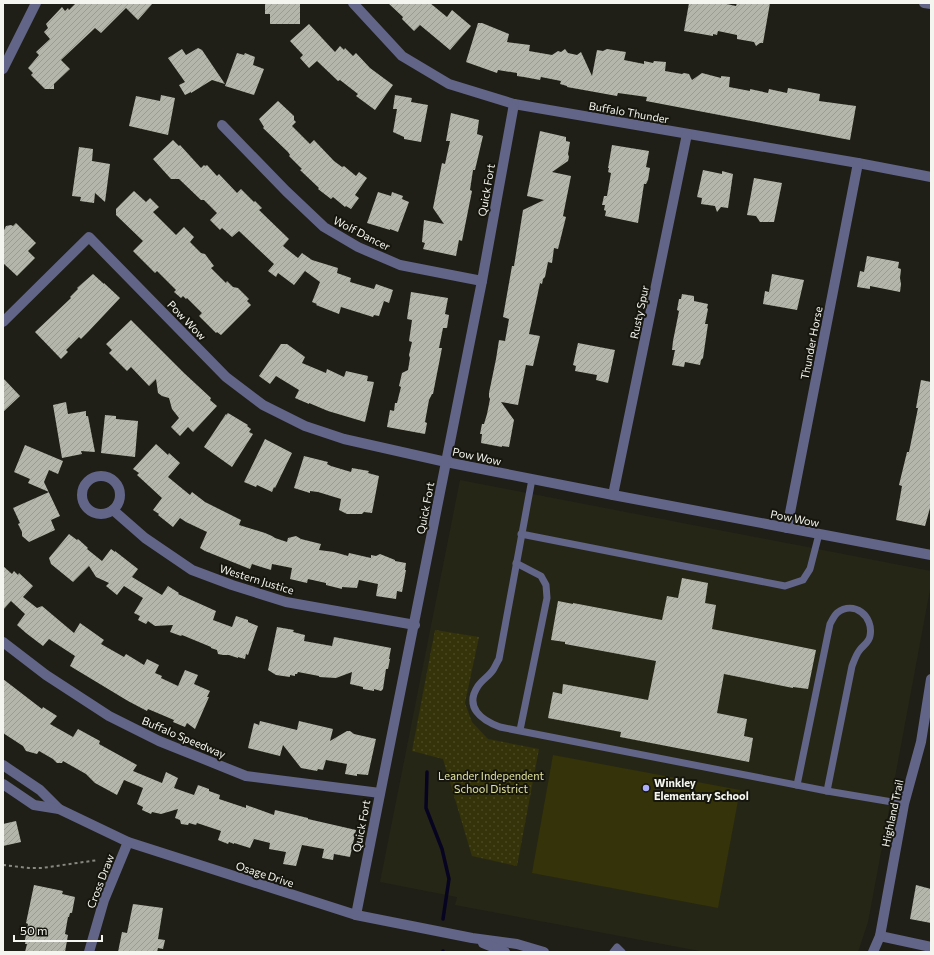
<svg xmlns="http://www.w3.org/2000/svg" width="934" height="955" font-family="Commissioner,sans-serif">
<defs>
<pattern id="park-dots" width="8" height="8" patternUnits="userSpaceOnUse"><rect width="8" height="8" fill="#343309"/><path d="M2 2h.1M6 6h.1" fill="none" stroke="#484721" stroke-width="1.8" stroke-linecap="round"/></pattern>
<pattern id="building-hatch" width="6" height="6" patternUnits="userSpaceOnUse"><rect width="6" height="6" fill="#b5b6ab"/><path d="M-1 1l2-2M0 6l6-6M5 7l2-2" fill="none" stroke="#9a9b92"/></pattern>
</defs>
<rect width="100%" height="100%" fill="#1f1f17"/>
<polygon fill="#262617" points="460,480 931,571 931,584 868,922 858,952 705,952 455,905 457,897 380,882"/>
<polygon fill="url(#park-dots)" points="435,630 479,637 465,703 472,722 488,739 539,749 517,866 472,856 443,759 412,751"/>
<polygon fill="#343309" points="553,755 740,790 718,908 532,873"/>
<g fill="none" stroke-linecap="round" stroke-linejoin="round">
<g stroke="#070421" stroke-width="3.5">
<polyline points="427,772 426,808 442,849 449,879 443,919"/>
<polyline points="443,952 443,951"/>
</g>
</g>
<g fill="url(#building-hatch)">
<polygon points="76,3 153,3 138,20 126,8 101,33 95,28 61,60 70,69 54,84 54,89 45,89 31,75 33,73 28,68 39,55 36,52 50,39 44,32 48,28 46,24 62,7 65,11 68,8 69,10"/>
<polygon points="265,3 300,3 300,24 270,24 270,14 265,14"/>
<polygon points="388,3 430,3 447,17 452,10 471,26 450,50 420,25 414,31 402,19 403,17"/>
<polygon points="689,3 722,3 736,6 737,3 770,3 763,43 760,43 756,46 754,42 737,39 737,35 718,31 717,35 713,34 713,36 684,31"/>
<polygon points="478,23 482,23 509,34 507,42 530,45 529,51 552,55 558,51 561,52 565,49 568,53 577,55 581,52 592,76 597,50 603,51 607,49 626,52 624,60 644,64 644,61 653,63 654,61 666,62 665,71 682,74 684,73 689,74 692,80 702,73 721,78 721,76 730,77 729,87 750,91 750,89 768,93 769,89 787,93 788,88 820,94 819,101 856,106 850,140 646,101 647,97 618,93 617,96 567,87 567,86 560,84 561,81 541,77 540,80 524,77 517,76 517,73 498,70 497,73 466,62"/>
<polygon points="309,24 335,52 340,46 344,50 345,48 353,56 356,53 370,68 393,85 375,110 356,96 358,94 340,80 338,81 317,61 309,68 300,58 303,55 290,41"/>
<polygon points="198,48 202,50 225,84 212,80 191,93 191,92 185,95 179,85 185,82 168,58 182,49 186,55"/>
<polygon points="237,53 244,55 245,53 255,57 253,65 264,69 254,95 225,86"/>
<polygon points="161,95 175,98 168,135 129,126 136,96 160,101"/>
<polygon points="395,95 412,98 411,102 428,105 421,142 404,139 404,137 393,132 397,109 393,109"/>
<polygon points="278,101 294,116 294,120 296,122 292,126 310,144 314,140 334,161 342,167 344,166 356,176 359,172 367,178 355,195 359,198 351,209 346,206 345,207 333,197 331,199 318,189 319,188 300,170 302,169 289,156 290,155 288,152 263,128 264,127 259,119"/>
<polygon points="451,113 479,120 477,134 483,136 475,170 473,170 470,190 472,191 462,241 459,240 456,256 423,249 425,243 422,242 424,220 444,224 433,208 442,163 445,164 450,141 446,141"/>
<polygon points="540,131 566,137 566,141 570,142 568,154 569,157 568,161 552,172 571,176 563,216 566,217 558,249 554,248 552,263 548,262 545,277 543,279 542,284 540,283 536,302 529,334 540,336 533,366 526,365 518,405 501,402 514,420 509,447 502,446 502,447 481,443 482,434 480,434 482,424 484,424 487,414 490,399 489,397 489,393 496,359 499,340 505,341 509,319 503,317 512,266 514,266 523,210 544,200 527,196"/>
<polygon points="173,140 179,146 180,145 201,168 204,165 205,166 207,165 217,176 219,174 237,193 241,189 254,202 255,201 262,208 259,210 289,239 283,246 298,258 302,253 312,260 338,268 337,273 351,278 350,282 374,289 376,284 393,290 389,303 384,301 379,316 374,315 373,317 341,307 339,314 316,305 317,304 312,302 320,282 305,271 294,285 278,273 276,277 268,271 274,264 239,231 232,237 222,228 220,230 210,220 217,213 204,200 201,200 179,179 171,179 153,159"/>
<polygon points="612,145 649,151 646,167 650,168 648,180 646,184 644,184 638,223 605,216 606,211 604,210 605,205 602,205 604,196 607,196 611,173 608,172 609,168 608,168"/>
<polygon points="79,147 93,149 92,161 110,164 105,202 95,193 94,203 80,201 81,197 72,196"/>
<polygon points="703,170 722,174 722,171 733,174 728,208 721,207 717,212 715,206 701,204 702,198 697,197"/>
<polygon points="754,178 782,183 774,222 760,222 756,216 747,215"/>
<polygon points="134,191 146,202 150,198 159,207 153,212 176,235 184,227 194,237 190,242 201,253 205,254 214,266 211,268 226,283 227,281 233,287 238,288 249,299 247,301 251,305 221,335 217,332 216,333 199,316 202,313 187,298 186,299 183,296 181,298 174,292 176,290 157,271 155,273 133,251 143,241 116,215 116,209"/>
<polygon points="378,192 391,196 392,192 403,196 402,199 409,202 398,232 390,229 390,230 367,223"/>
<polygon points="16,223 36,243 28,251 35,258 17,276 3,263 3,232 6,226 11,225 13,226"/>
<polygon points="867,256 899,262 898,268 901,269 900,278 901,284 900,292 870,286 870,289 857,287 860,271 864,272"/>
<polygon points="93,274 104,284 104,283 120,298 88,332 81,339 79,337 66,350 68,352 61,359 35,332 71,298 70,297 78,289 77,288"/>
<polygon points="772,274 804,280 797,310 763,304 765,291 769,292"/>
<polygon points="411,292 448,298 445,314 449,315 447,328 443,328 439,348 442,348 433,394 432,394 429,400 425,422 427,423 425,434 387,427 390,410 394,411 395,403 397,403 401,387 399,386 402,373 408,370 410,358 409,355 412,342 409,341 412,320 407,319"/>
<polygon points="682,294 694,296 694,301 708,304 707,308 708,309 705,324 708,324 703,358 701,360 700,365 685,362 684,367 672,365 675,350 672,350 673,341 679,311 677,310 679,299 681,299"/>
<polygon points="131,320 184,373 211,398 210,400 217,406 193,432 188,427 180,436 171,427 179,418 172,409 169,398 162,396 158,393 156,379 149,386 131,367 127,371 109,353 112,350 106,344"/>
<polygon points="578,343 615,350 608,383 596,380 597,375 575,371 576,366 573,365"/>
<polygon points="281,344 287,344 305,357 302,363 326,373 327,369 344,377 346,371 368,376 367,381 374,382 365,422 328,411 309,403 309,404 295,398 299,390 276,376 270,384 259,376"/>
<polygon points="3,378 20,396 3,412"/>
<polygon points="921,380 931,382 931,508 930,508 925,526 896,520 902,486 899,485 907,452 909,452 918,408 916,408"/>
<polygon points="66,402 68,414 86,411 86,416 88,416 95,452 81,451 82,454 62,458 53,405"/>
<polygon points="228,413 248,425 247,426 251,429 249,432 253,434 232,467 204,447 226,414 226,415"/>
<polygon points="105,415 116,416 116,419 138,421 135,457 101,453"/>
<polygon points="265,439 292,453 275,488 274,487 272,492 257,485 256,487 244,482"/>
<polygon points="156,444 168,455 169,453 180,463 168,477 190,495 192,492 205,502 241,520 239,525 265,533 272,536 275,538 287,542 288,538 296,536 301,539 321,544 319,550 334,552 348,556 349,553 371,558 371,555 376,556 380,554 395,560 395,561 406,563 405,570 406,570 402,592 397,591 396,599 376,596 378,584 359,580 357,588 342,587 342,589 326,585 326,583 308,579 307,583 290,579 292,568 272,564 271,570 252,564 250,569 205,551 200,548 207,532 186,522 180,518 173,527 158,515 159,514 153,510 162,498 137,475 139,473 133,469"/>
<polygon points="25,445 63,461 58,474 49,470 44,482 60,516 51,520 55,530 29,542 22,536 22,532 18,524 20,523 13,508 49,492 28,483 30,479 14,472"/>
<polygon points="304,456 328,462 327,464 331,466 351,472 352,468 369,471 368,473 379,476 372,513 364,512 362,514 347,514 339,510 341,499 318,492 310,491 310,493 294,488"/>
<polygon points="69,534 77,540 78,539 88,548 87,549 102,561 111,549 115,552 115,551 138,569 132,577 162,595 168,586 179,593 178,594 216,611 213,620 232,627 236,616 248,620 248,622 258,626 248,655 246,654 245,659 238,657 238,658 229,655 223,655 218,654 217,650 211,648 211,647 182,635 181,636 170,632 173,625 155,626 148,621 146,624 138,620 140,616 134,613 143,598 124,586 117,595 106,586 109,583 96,577 89,566 73,582 51,564 49,558"/>
<polygon points="3,566 12,574 14,571 18,575 19,573 33,586 23,597 37,608 42,606 74,633 80,623 104,640 101,644 124,657 126,654 144,665 147,659 159,665 155,673 162,676 161,678 178,686 185,670 198,675 194,684 210,691 207,697 209,697 195,729 187,723 185,727 173,722 174,720 148,709 147,711 128,701 70,666 75,656 49,639 43,646 26,633 17,625 25,614 11,601 3,610"/>
<polygon points="682,578 708,583 705,603 716,605 712,629 816,650 808,689 793,687 793,688 724,674 717,713 747,719 744,736 753,738 749,762 620,737 621,732 548,718 553,692 562,694 563,684 648,700 656,661 565,644 565,642 551,640 558,601 573,604 573,603 662,620 667,596 678,598"/>
<polygon points="277,627 294,630 293,632 305,635 304,641 332,646 334,637 391,648 389,659 390,659 388,669 386,669 383,689 381,691 374,689 374,691 363,689 363,687 350,684 352,672 336,678 319,677 319,676 298,672 297,674 295,674 295,676 290,675 290,677 276,675 268,670"/>
<polygon points="3,679 42,709 43,707 57,716 50,724 73,737 78,729 100,741 99,744 137,765 133,771 162,783 166,772 178,778 174,788 194,795 198,785 209,789 209,791 220,795 219,799 246,808 246,805 274,815 275,810 308,818 308,819 356,830 350,857 334,854 333,860 322,858 324,849 302,845 296,866 283,864 286,852 269,849 270,843 254,839 250,848 234,843 234,844 229,842 228,844 218,840 221,831 197,823 196,825 189,823 188,825 181,824 180,820 175,818 178,809 161,814 152,812 151,814 142,810 143,807 137,804 143,788 124,780 117,795 95,783 86,774 63,761 62,763 57,763 53,759 39,751 37,754 26,751 23,746 3,733"/>
<polygon points="260,721 297,730 299,721 333,729 330,741 347,731 350,731 354,734 376,739 368,775 357,774 357,776 345,774 347,764 326,760 323,770 318,769 317,771 301,768 283,745 280,756 248,748 254,723 259,725"/>
<polygon points="16,821 21,842 3,846 3,824"/>
<polygon points="34,885 63,891 62,894 75,897 72,913 70,913 69,917 68,917 65,934 68,935 65,952 25,952 27,944 25,944 26,940 25,940 28,924 26,923"/>
<polygon points="916,885 931,889 931,923 910,919"/>
<polygon points="133,904 163,908 158,939 165,940 163,949 158,948 157,952 118,952 122,932 127,933"/>
</g>
<g fill="none" stroke-linecap="round" stroke-linejoin="round">
<polyline stroke="#888881" stroke-width="2" stroke-dasharray="3 3" stroke-linecap="butt" points="3,865 29,868 42,868 98,860"/>
<g stroke="#626587" stroke-width="7">
<path d="M532 479 499 659C497 662 495 667 493 670 489 676 482 680 478 686 464 707 481 720 500 727L827 791 904 804"/>
<polyline points="521,534 785,586 803,580 810,569 819,534"/>
<polyline points="516,563 541,576 546,585 547,598 520,730"/>
<path d="M797 785 830 624C832 620 834 616 837 613 854 600 874 616 870 636 869 643 862 646 859 651 856 655 854 661 852 666L827 791"/>
<polyline points="613,952 617,947 622,952"/>
</g>
<g stroke="#626587" stroke-width="10">
<polyline points="353,3 402,56 449,84 514,104 858,163 931,177"/>
<polyline points="924,3 931,4"/>
<polyline points="3,69 36,3"/>
<polyline points="222,125 286,191 324,227 358,247 400,265 482,281"/>
<polyline points="3,322 89,237 226,377 263,405 305,426 344,439 446,462 613,495 931,555"/>
<circle cx="101" cy="495" r="19"/>
<polyline points="613,495 687,134"/>
<polyline points="113,510 145,538 192,570 232,585 286,602 415,625"/>
<polyline points="787,528 858,163"/>
<polyline points="3,642 46,675 109,716 159,741 246,776 380,793"/>
<polyline points="356,915 482,281 514,104"/>
<polyline points="880,936 931,947"/>
<polyline points="89,952 104,900 128,842"/>
<polyline points="873,952 880,936 904,804 921,742 931,679"/>
</g>
<g stroke="#626587" stroke-width="10">
<polyline points="3,765 40,790 59,809"/>
<polyline points="3,784 34,805 59,809 128,842 356,915 472,938 517,944 544,952"/>
<polyline points="483,943 505,952"/>
</g>
</g>
<circle fill="#abaffb" stroke="#16160e" stroke-width="1.5" cx="646" cy="788" r="4"/>
<g text-anchor="middle" dominant-baseline="central" stroke-width="4" stroke-linejoin="round" paint-order="stroke">
<g font-size="11" fill="#f5f5ef" stroke="#16160e">
<text transform="translate(629 112) rotate(10)">Buffalo Thunder</text>
<text transform="translate(486 190) rotate(-80)">Quick Fort</text>
<text transform="translate(362 233) rotate(27)">Wolf Dancer</text>
<text transform="translate(639 312) rotate(-78)">Rusty Spur</text>
<text transform="translate(187 320) rotate(46)">Pow Wow</text>
<text transform="translate(811 343) rotate(-79)">Thunder Horse</text>
<text transform="translate(477 456) rotate(12)">Pow Wow</text>
<text transform="translate(425 508) rotate(-79)">Quick Fort</text>
<text transform="translate(795 518) rotate(11)">Pow Wow</text>
<text transform="translate(257 579) rotate(17)">Western Justice</text>
<text transform="translate(184 737) rotate(23)">Buffalo Speedway</text>
<text transform="translate(892 813) rotate(-78)">Highland Trail</text>
<text transform="translate(361 826) rotate(-79)">Quick Fort</text>
<text transform="translate(265 874) rotate(18)">Osage Drive</text>
<text transform="translate(100 881) rotate(-69)">Cross Draw</text>
</g>
<g font-size="11" fill="#e1e29c" stroke="#16160e">
<text x="491" y="775">Leander Independent<tspan x="491" dy="13">School District</tspan></text>
</g>
<g font-size="11" font-weight="bold" fill="#f5f5ef" stroke="#16160e" text-anchor="start">
<text x="654" y="782">Winkley<tspan x="654" dy="13">Elementary School</tspan></text>
</g>
</g>
<rect width="934" height="955" fill="none" stroke="#f5f5ef" stroke-width="8"/>
<path d="M14 935v6h88v-6" fill="none" stroke="#f5f5ef" stroke-width="2"/>
<text x="20" y="935" font-size="12" fill="#f5f5ef" stroke="#16160e" stroke-width="3" paint-order="stroke">50 m</text>
</svg>
